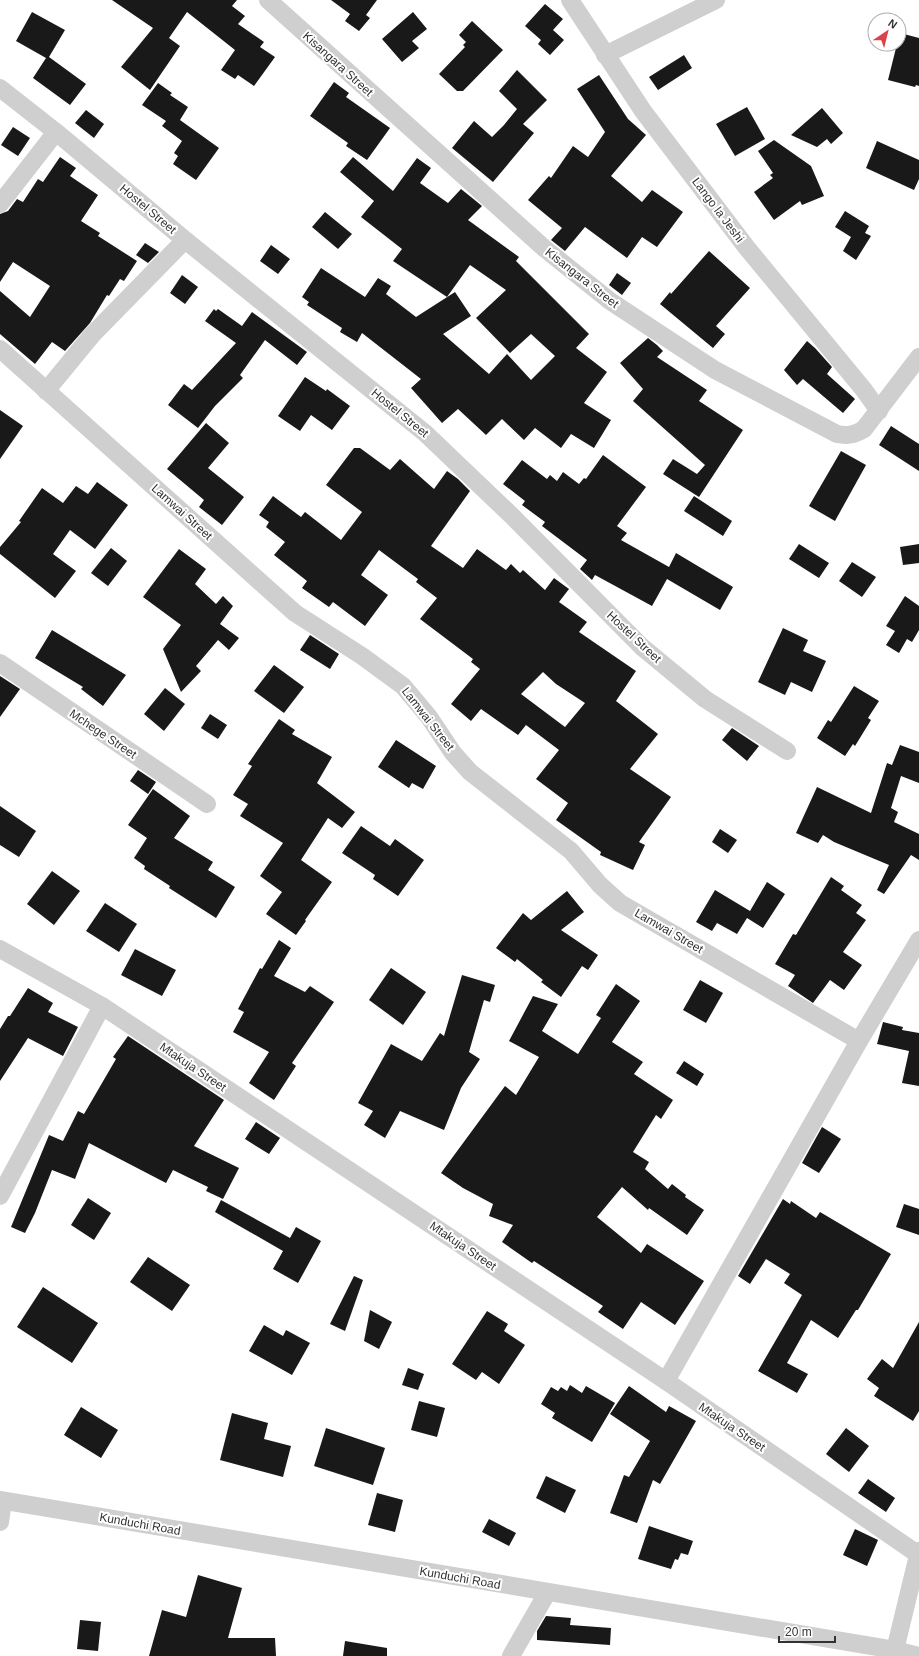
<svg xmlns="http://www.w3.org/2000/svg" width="919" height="1656" font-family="Arial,sans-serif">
<rect width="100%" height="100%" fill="#fff"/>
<g fill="#191919" fill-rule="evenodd">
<polygon points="112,0 237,0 232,6 245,16 238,24 264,42 260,47 275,57 254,86 238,75 235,79 221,70 235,50 187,12 169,38 180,46 150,90 121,67 153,28"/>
<polygon points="331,0 377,0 366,15 370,18 359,31 345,21 350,14"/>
<polygon points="545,4 563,19 553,30 564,40 550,55 538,44 541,40 525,26"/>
<polygon points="32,12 65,30 49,57 86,84 70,105 33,78 46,58 16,41"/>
<polygon points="413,12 427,29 412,41 419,48 402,62 382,39"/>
<polygon points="472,21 503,50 463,91 457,91 439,74 465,47 463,45 466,42 459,35"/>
<polygon points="900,33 919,38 919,86 916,85 915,87 888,80 897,44 899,44"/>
<polygon points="684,55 692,68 658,90 649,77"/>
<polygon points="517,70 547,100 523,124 534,133 493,182 452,148 474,121 492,137 504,125 517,109 499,91"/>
<polygon points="599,75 628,119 646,135 611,176 642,202 652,190 683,212 657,247 642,237 627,258 585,227 565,251 551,240 562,228 528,200 549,176 551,178 573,146 588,157 605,132 577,89"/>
<polygon points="334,82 349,93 346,97 390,128 367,160 346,146 348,143 310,116"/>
<polygon points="158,83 172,93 170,95 188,107 180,120 219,148 196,180 173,164 178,156 174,153 182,141 162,126 166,121 142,105"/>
<polygon points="747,107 765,139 735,156 716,124"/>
<polygon points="822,108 843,133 831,144 827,139 817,147 791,135"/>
<polygon points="86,110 104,124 94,138 75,123"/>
<polygon points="13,127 30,138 18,156 1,145"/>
<polygon points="774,140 811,166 824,196 802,205 800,201 774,220 754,192 773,178 770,175 773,173 758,151"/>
<polygon points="877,141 919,160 919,179 914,190 866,168"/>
<polygon points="60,157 76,168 70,176 98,195 81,221 100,233 98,236 137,261 124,281 120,279 109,296 107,295 90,323 65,351 52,342 35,364 0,334 0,291 30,317 50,286 13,262 0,282 0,214 8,211 17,199 23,202 38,179 43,182"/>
<polygon points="353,157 393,191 417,158 431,168 420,183 448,203 461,189 471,197 482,206 468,220 519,257 516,261 589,334 576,348 607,372 584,403 611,420 594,448 571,434 561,448 535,428 524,440 502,419 486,435 458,409 442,423 411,388 421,379 362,333 357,342 340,332 342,328 307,305 309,302 302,297 321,268 365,297 378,278 391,286 386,294 416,317 455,292 471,316 443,334 489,374 507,354 531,380 555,356 531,334 510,353 476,318 506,290 470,265 447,297 393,261 402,249 361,217 374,201 340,172"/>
<polygon points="845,211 869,226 865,233 871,236 856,260 843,251 851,237 835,227"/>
<polygon points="325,212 352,234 338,249 312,227"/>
<polygon points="145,243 159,252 148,263 136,255"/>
<polygon points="271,245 290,259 278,274 260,261"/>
<polygon points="709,251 750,288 716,326 725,334 713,348 660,304 670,292 671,294"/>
<polygon points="617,273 631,283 622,295 609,285"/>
<polygon points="182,275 198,287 185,304 170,293"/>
<polygon points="214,309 216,311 218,309 242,326 252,312 307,352 297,365 265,340 240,375 243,378 215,406 198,428 168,405 184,384 192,390 236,343 205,321"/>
<polygon points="648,338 657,345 663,351 657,357 707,390 699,401 743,430 699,497 663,474 673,459 697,474 705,465 633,401 643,389 620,363"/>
<polygon points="807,341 815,348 832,367 827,374 855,399 843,413 803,379 797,385 784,370"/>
<polygon points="305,377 326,391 327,389 350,406 332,430 311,415 300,431 278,416"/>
<polygon points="0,410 23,426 0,459"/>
<polygon points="206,423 229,443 208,468 244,497 222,525 199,507 204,500 167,469"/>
<polygon points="891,426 919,444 919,471 879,445"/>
<path d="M354 448H360L390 470 400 459 434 489 447 471 458 479 470 491 431 546 463 568 477 549 506 570 511 564 520 573 523 570 545 590 554 578 569 589 559 602 587 622 579 632 636 671 616 701 658 734 630 769 671 797 639 842 645 845 633 870 600 855 601 852 556 820 568 803 536 779 559 750 526 725 518 735 481 709 471 721 451 704 480 669 471 662 473 659 420 619 437 598 416 582 418 579 379 550 361 575 388 595 365 626 333 602 329 607 302 588 307 581 274 555 285 542 266 527 269 522 259 515 273 496 301 517 305 512 341 540 362 512 326 485ZM543 672 556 684 585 703 565 727 521 694Z"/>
<polygon points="841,451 866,465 835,521 809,506"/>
<polygon points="603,455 646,487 617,526 627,533 621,540 669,567 676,553 733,587 720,610 667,579 652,606 595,575 592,580 580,569 587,560 542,526 545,522 522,505 525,501 503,484 522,460 547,479 550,475 557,481 563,472 579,484 584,478 586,479"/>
<polygon points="97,482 128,505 95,549 70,530 53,554 76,571 55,598 0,554 0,547 21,522 19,521 42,488 63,503 76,486 88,494"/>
<polygon points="694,496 732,521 723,536 684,511"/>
<polygon points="799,544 829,563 819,578 789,559"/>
<polygon points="919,544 919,563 903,565 900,547"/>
<polygon points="111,548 127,561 108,586 91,573"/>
<polygon points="179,549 206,569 195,584 216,604 223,596 233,606 220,624 239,638 229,650 218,640 196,666 201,671 181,692 163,649 181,625 143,597"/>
<polygon points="852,562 876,577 862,597 839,581"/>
<polygon points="905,596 919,606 919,630 912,642 907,639 899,653 886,645 895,631 886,626"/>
<polygon points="783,628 808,640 803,651 826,661 812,692 791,682 785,695 758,682"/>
<polygon points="52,630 126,675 103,706 81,689 83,687 35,658"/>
<polygon points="310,635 339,654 330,669 300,650"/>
<polygon points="274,665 304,687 284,713 254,691"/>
<polygon points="0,676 20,689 0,717"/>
<polygon points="854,686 879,701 868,718 871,720 855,746 853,744 845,756 817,738 828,720 831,722"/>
<polygon points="165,688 185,704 164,731 144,714"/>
<polygon points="210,714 227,725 218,739 201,728"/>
<polygon points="279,719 295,730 292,734 332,757 317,783 355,812 342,828 328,818 301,860 332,882 305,920 306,921 296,935 266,914 282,892 260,876 283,843 240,816 248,804 233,795 252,766 248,764"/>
<polygon points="732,728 759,746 747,761 722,740"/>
<polygon points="396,740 436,766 423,789 412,783 409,788 378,767"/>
<polygon points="900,745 919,752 919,783 901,776 891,808 898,812 894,822 919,834 919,860 911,855 884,894 877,890 889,865 834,842 823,835 818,843 796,833 817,787 871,813 887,763 892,765"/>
<polygon points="138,770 156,782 148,794 130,781"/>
<polygon points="153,789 190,816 174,838 213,862 208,870 235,887 216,918 169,888 170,886 144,869 145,866 134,858 147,838 128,825"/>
<polygon points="0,806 36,831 19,857 0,845"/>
<polygon points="361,826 390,846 395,839 424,860 398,896 373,879 375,875 342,853"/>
<polygon points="720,829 737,840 728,853 712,842"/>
<polygon points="52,871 80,891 54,925 27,904"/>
<polygon points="831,877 844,886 841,890 862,905 856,913 866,920 843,952 862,965 844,990 830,980 813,1003 788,986 795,975 775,964 793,934 796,935"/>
<polygon points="767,882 785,894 763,928 747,918 737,934 717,923 712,931 696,922 715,890 750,911"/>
<polygon points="567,891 584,912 561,930 598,955 588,970 582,966 561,997 541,982 543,980 517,959 515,962 496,948 523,913 531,920"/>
<polygon points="105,903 137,924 119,952 86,931"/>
<polygon points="279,940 291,948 274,976 305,992 310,986 334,1002 292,1063 296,1066 274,1100 249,1083 269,1052 233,1032 244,1012 238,1009 260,968 262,969"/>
<polygon points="135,949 176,970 162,996 121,975"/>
<polygon points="391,968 426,992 403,1025 369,1000"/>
<polygon points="462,975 495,985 490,1002 484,1000 469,1052 480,1059 461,1088 444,1130 400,1111 385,1138 364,1125 373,1111 358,1103 391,1044 422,1061 440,1033 444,1036"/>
<polygon points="700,980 723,993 706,1023 683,1010"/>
<polygon points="616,984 640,1001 612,1042 643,1062 634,1074 673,1100 661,1119 656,1115 633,1152 649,1162 645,1169 668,1189 672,1184 686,1195 685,1197 704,1210 687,1235 649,1208 648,1210 622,1187 597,1217 641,1253 647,1244 704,1281 675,1325 641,1302 623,1329 598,1312 603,1306 534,1261 532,1263 502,1242 513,1225 489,1216 493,1204 463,1188 441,1173 505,1086 516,1095 539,1057 509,1041 533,996 558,1004 542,1031 578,1054 601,1018 596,1015"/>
<polygon points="28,988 53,1003 48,1012 78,1027 63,1056 28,1038 0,1081 0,1029 8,1016 10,1016"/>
<polygon points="883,1022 903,1027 902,1030 919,1033 919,1086 902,1083 909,1051 877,1044"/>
<polygon points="128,1036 224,1100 194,1146 239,1168 223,1199 206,1191 208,1187 173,1170 166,1183 89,1143 75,1179 52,1170 35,1213 25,1233 11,1227 49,1135 63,1141 78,1111 84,1114 116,1059 113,1057"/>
<polygon points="684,1061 704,1074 697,1086 676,1073"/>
<polygon points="256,1122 280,1138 269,1154 245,1139"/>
<polygon points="822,1127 841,1139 819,1173 802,1163"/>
<polygon points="88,1198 111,1213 94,1240 71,1225"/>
<polygon points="783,1199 790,1204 791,1201 816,1218 820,1212 891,1254 858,1310 856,1310 838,1338 811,1320 787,1363 808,1374 797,1393 758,1371 802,1295 784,1283 790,1274 766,1259 750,1284 738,1276"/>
<polygon points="221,1200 290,1238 296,1227 321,1241 298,1283 273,1269 283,1251 215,1212"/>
<polygon points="904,1204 919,1209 919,1235 896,1227"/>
<polygon points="148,1257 190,1285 172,1311 130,1282"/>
<polygon points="354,1276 363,1280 345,1331 330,1324"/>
<polygon points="43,1287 98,1323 72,1363 17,1327"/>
<polygon points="370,1310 392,1322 379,1349 364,1341"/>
<polygon points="487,1311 508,1324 504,1331 525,1345 499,1384 482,1372 476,1380 452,1364"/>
<polygon points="919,1322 919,1411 913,1421 874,1396 879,1388 867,1379 882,1359 893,1368"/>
<polygon points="264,1325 283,1336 286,1330 310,1343 292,1375 249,1351"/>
<polygon points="408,1368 424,1374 418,1390 402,1385"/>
<polygon points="570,1385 582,1393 586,1386 615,1403 592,1442 552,1418 555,1413 541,1404 551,1387 558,1391 561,1387 567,1391"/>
<polygon points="629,1386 666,1412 669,1406 696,1421 660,1484 653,1480 637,1523 610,1513 624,1475 629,1477 650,1441 610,1414"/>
<polygon points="419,1401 445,1408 437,1437 411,1430"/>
<polygon points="81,1407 118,1430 101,1458 64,1435"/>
<polygon points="232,1413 268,1423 264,1439 291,1446 283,1477 220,1460"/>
<polygon points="326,1428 385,1448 373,1485 314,1466"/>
<polygon points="846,1428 869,1446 849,1472 826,1454"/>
<polygon points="546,1476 576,1490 565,1513 536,1498"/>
<polygon points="868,1479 895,1498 886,1512 858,1493"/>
<polygon points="377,1493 403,1500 395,1532 368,1525"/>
<polygon points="489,1519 516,1533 509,1546 482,1532"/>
<polygon points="649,1526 693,1541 688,1555 681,1553 678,1560 675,1559 671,1569 638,1559"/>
<polygon points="855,1529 878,1540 867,1566 843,1555"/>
<polygon points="198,1575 242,1588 228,1638 275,1638 276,1656 149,1656 162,1610 186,1617"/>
<polygon points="546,1616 571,1618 570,1625 611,1628 610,1645 537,1640 537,1631"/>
<polygon points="80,1620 101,1622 98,1651 77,1649"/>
<polygon points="345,1641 387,1648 387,1656 343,1656"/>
</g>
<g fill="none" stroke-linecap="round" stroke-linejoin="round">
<g stroke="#cfcfcf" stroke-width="18">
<path d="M268 0 544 248 610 301 715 370 837 434C848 436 854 435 864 429L919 357"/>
<polyline points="570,0 643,111 747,248 864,390 879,411"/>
<polyline points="605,55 716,0"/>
<polyline points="0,88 56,132 185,240 425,433 512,516 642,647 705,699 787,751"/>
<polyline points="0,204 56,132"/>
<polyline points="0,349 295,613 362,656 403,686 429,717 453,753 470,772 571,851 600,885 620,903 859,1041"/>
<polyline points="46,391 92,335 185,240"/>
<polyline points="0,663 207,804"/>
<polyline points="0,949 102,1006 666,1381 919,1555"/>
<polyline points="0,1196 102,1006"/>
<polyline points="666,1381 859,1041 919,940"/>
<polyline points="0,1500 895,1650 919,1656"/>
<polyline points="0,1522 3,1501"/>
<polyline points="895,1650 919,1551"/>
<polyline points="511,1656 547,1593"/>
</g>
</g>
<g text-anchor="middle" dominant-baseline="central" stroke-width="4" stroke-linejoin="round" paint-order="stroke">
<g font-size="12" fill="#323232" stroke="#fff">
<text transform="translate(338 64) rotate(42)">Kisangara Street</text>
<text transform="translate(148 209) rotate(40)">Hostel Street</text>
<text transform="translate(718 210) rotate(53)">Lango la Jeshi</text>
<text transform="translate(582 278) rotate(38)">Kisangara Street</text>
<text transform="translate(400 413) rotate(39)">Hostel Street</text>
<text transform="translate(182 512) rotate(42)">Lamwai Street</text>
<text transform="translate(634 637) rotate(43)">Hostel Street</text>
<text transform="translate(428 719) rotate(52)">Lamwai Street</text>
<text transform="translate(103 734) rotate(34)">Mchege Street</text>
<text transform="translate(669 931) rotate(30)">Lamwai Street</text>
<text transform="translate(193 1067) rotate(34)">Mtakuja Street</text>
<text transform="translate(463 1246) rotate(34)">Mtakuja Street</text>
<text transform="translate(732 1427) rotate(34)">Mtakuja Street</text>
<text transform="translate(140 1524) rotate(10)">Kunduchi Road</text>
<text transform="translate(460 1578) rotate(10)">Kunduchi Road</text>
</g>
</g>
<g transform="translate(887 32) rotate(35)"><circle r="19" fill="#ffffff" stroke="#adadad"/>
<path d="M0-3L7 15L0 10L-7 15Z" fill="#db434b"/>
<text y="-6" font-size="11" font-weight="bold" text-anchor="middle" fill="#323232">N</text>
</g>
<path d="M779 1636v6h56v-6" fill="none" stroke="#323232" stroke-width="2"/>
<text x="785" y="1636" font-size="12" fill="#323232" stroke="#ffffff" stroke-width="3" paint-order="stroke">20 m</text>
</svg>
